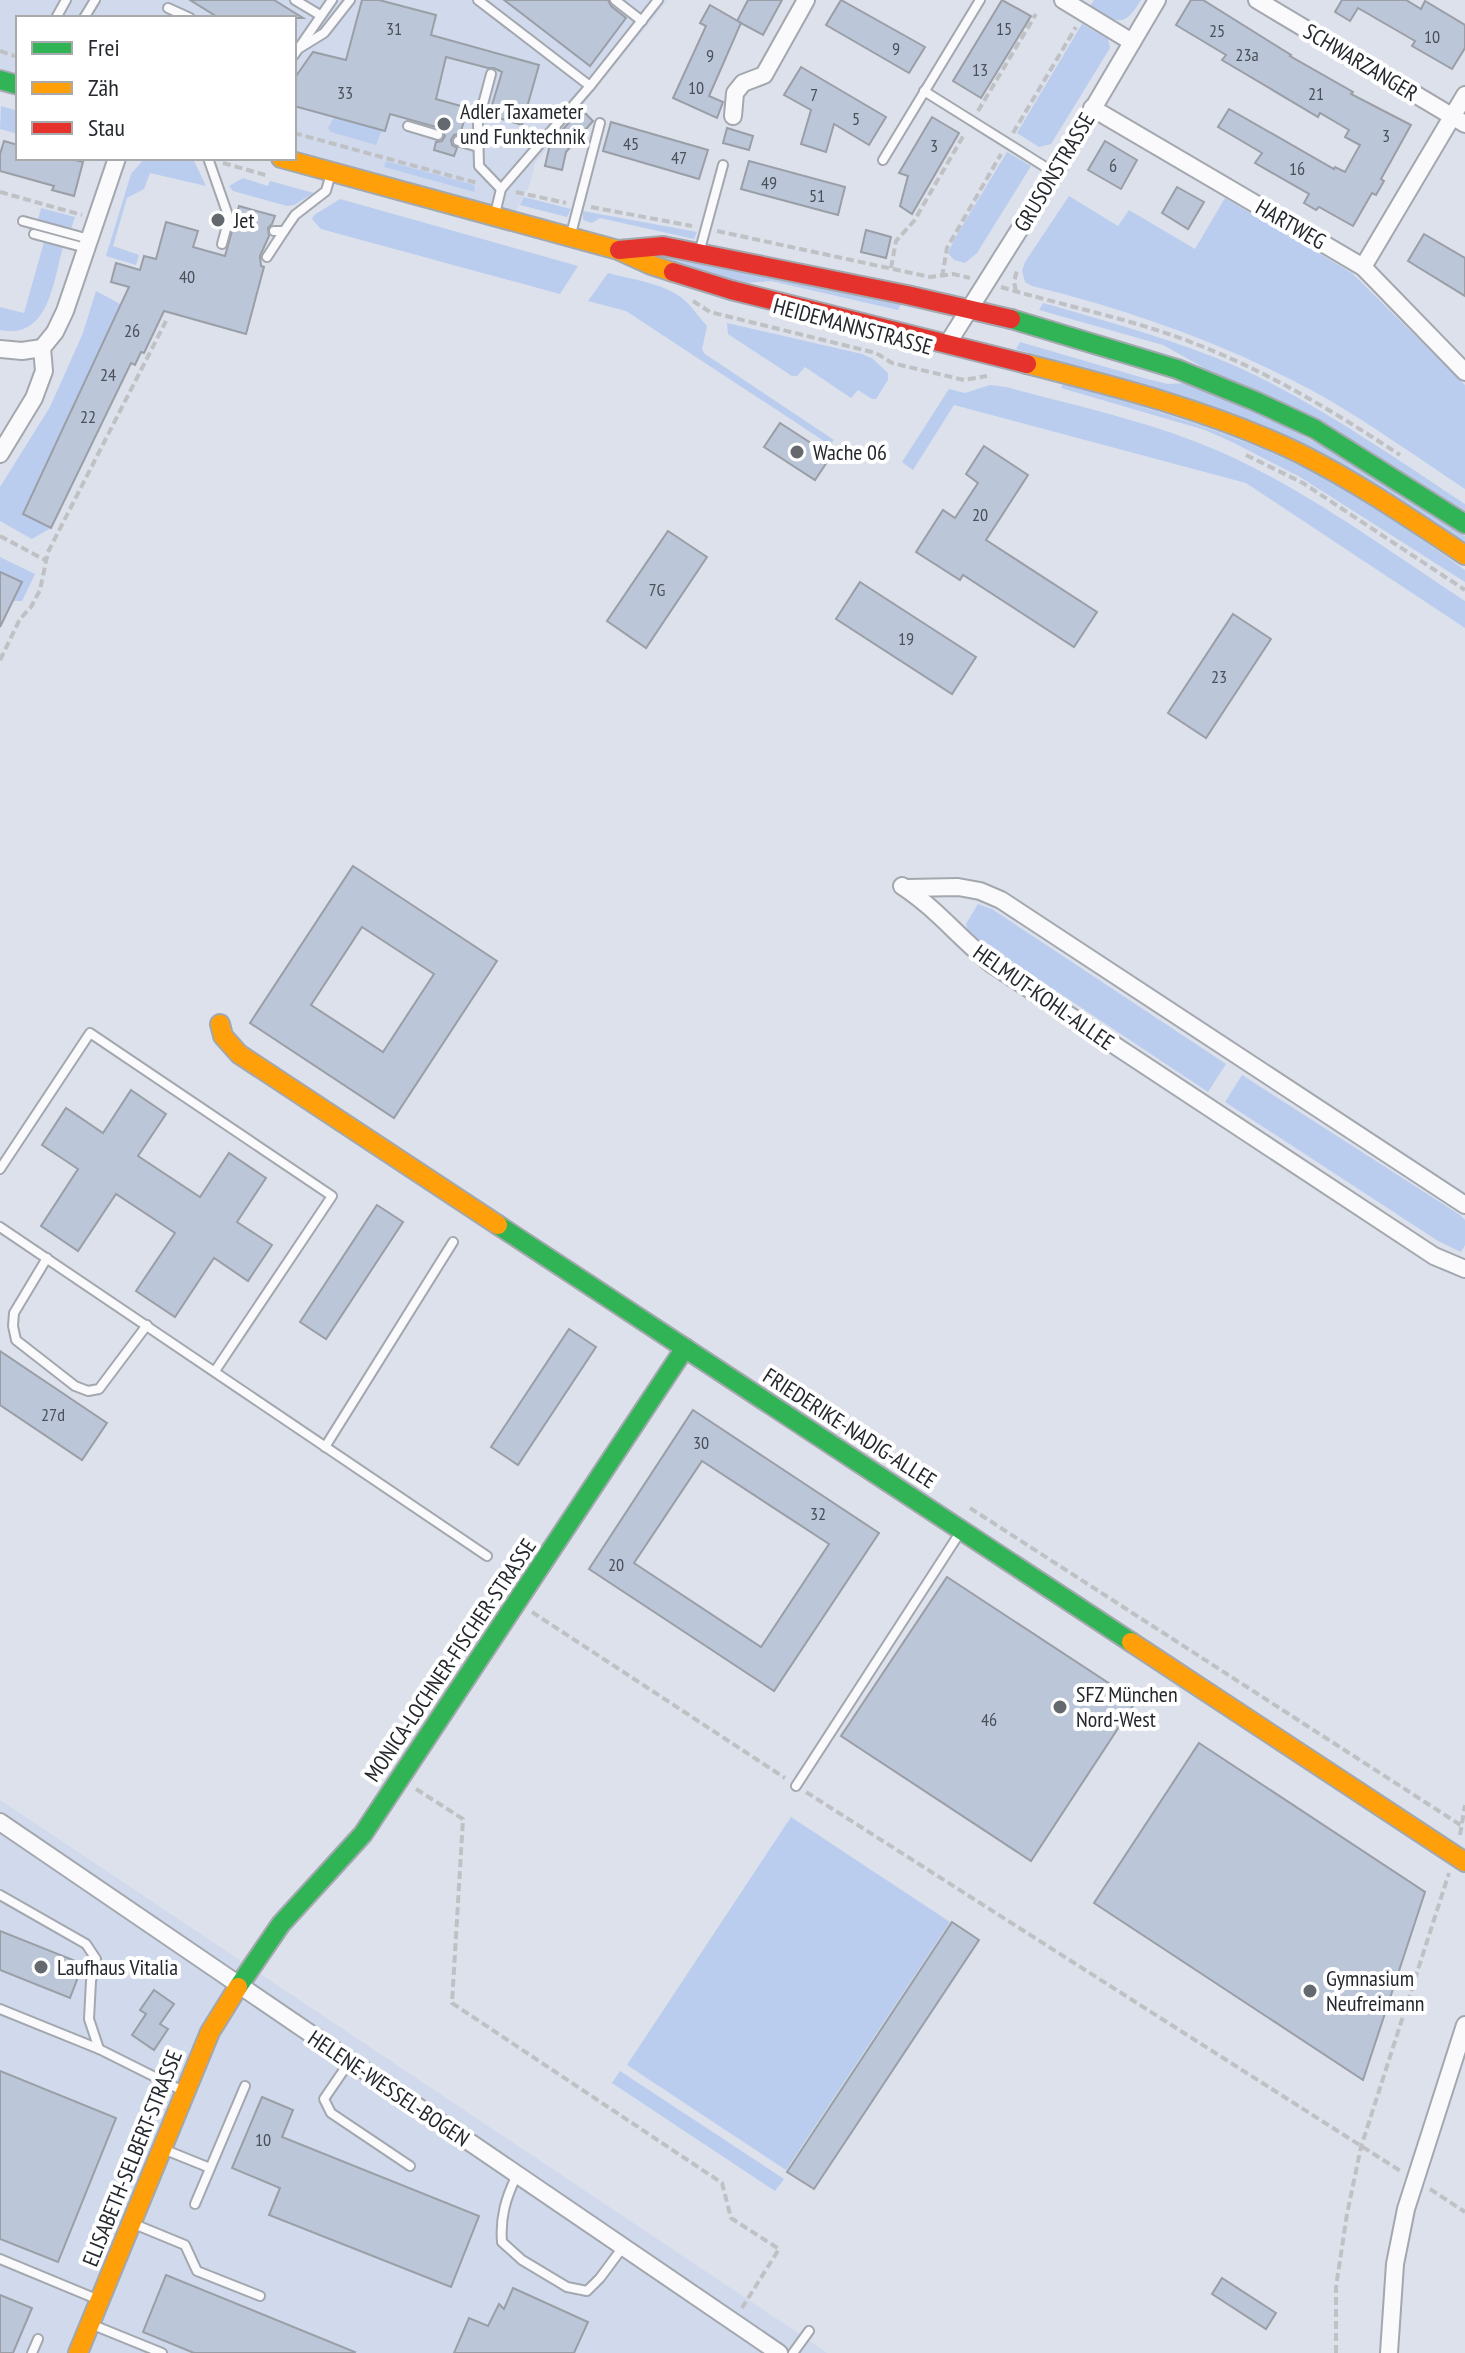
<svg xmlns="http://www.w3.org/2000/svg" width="1465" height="2353" font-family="'PT Sans Narrow',sans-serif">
<rect width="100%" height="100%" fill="#dce1eb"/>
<g fill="#d0daec">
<polygon points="0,0 668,0 535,163 530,184 512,218 294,158 294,18 18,18 18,82 0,77"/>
<polygon points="0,1800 801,2335 827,2353 0,2353"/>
</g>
<g fill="#bacdef">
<path d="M1094 0H1141C1123 30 1116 22 1090 6Z"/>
<polygon points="1082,24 1108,39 1110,48 1051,144 1039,147 1017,133"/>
<polygon points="1,106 18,111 18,134 0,129"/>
<polygon points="334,117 382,130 376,145 331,132 328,128"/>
<polygon points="1007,152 1031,166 977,253 965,263 954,260 948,253 955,238"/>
<polygon points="145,158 184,158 194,161 206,186 150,173 144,189 127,198 113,246 139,255 136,265 106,256 131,174"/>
<polygon points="386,161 474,185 475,192 384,167"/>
<polygon points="243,178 268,186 270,181 314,193 294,205 287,206 233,191 229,186"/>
<path d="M1069 196 1118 226 1129 210 1195 249 1225 198 1352 273 1465 385V489C1418 458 1371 424 1322 396 1232 346 1131 310 1032 286L1025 282 1022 271 1025 262Z"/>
<polygon points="524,197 571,209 567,217 520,205"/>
<polygon points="340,199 578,266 560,294 321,229 312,219 314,215"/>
<polygon points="41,208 75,217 71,229 38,220"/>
<polygon points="583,211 697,232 694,239 600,218 592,223 583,220"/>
<path d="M44 242 63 247C53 282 49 340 0 330V307L24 313Z"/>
<polygon points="656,255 901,304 898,310 771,281 744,283 654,257"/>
<path d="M608 273C629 279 657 282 676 294 689 301 697 315 707 326L702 349 705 354 834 440 830 445 626 311 588 301Z"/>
<polygon points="96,291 124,306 116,315 23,514 51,528 32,539 0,521 0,487 50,407 83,333"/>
<path d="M1043 303C1109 322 1177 340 1240 368 1320 405 1392 456 1465 504V513L1163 345 1039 310Z"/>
<polygon points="727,323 862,354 873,359 888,373 888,380 876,399 872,399 858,390 851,398 805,367 797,376 792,376 728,334"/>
<polygon points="1020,342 1147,379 1168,384 1185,383 1254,410 1339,455 1465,536 1465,544 1202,404 1016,349"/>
<path d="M1063 383C1149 409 1235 432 1316 474 1369 501 1417 536 1465 570V582L1300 477 1232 442 1205 430 1061 388Z"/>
<path d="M990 385 1006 387C1077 406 1153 422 1221 452 1308 491 1386 549 1465 601V628L1246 483 954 405 913 470 902 462 949 389 965 393Z"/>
<polygon points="0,557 35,574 22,601 13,601 22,582 0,572"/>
<polygon points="978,904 992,909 1226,1064 1208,1092 969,933 966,924"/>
<polygon points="1242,1075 1460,1215 1465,1220 1465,1245 1461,1252 1438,1241 1225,1102"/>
<polygon points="791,1817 950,1922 786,2170 627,2065"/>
<polygon points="620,2071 784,2179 775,2191 612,2083"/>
</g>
<g fill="#bcc6d9" stroke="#9a9ea6" stroke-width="2" fill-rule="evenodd">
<polygon points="190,0 274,0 303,18 219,18"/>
<polygon points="362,0 379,0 436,15 431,35 539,65 522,125 489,115 502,72 494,68 488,68 446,57 436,99 468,108 460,134 454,135 451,140 452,145 457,148 454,156 434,150 436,142 442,141 445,136 440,128 390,114 385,131 294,106 294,79 313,52 346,60"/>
<polygon points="504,0 608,0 611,6 626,18 590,66"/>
<polygon points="748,0 782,0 763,35 737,21"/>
<polygon points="841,0 925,47 909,73 826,25"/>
<polygon points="1002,0 1031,16 981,98 953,81"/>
<polygon points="1191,0 1203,0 1291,55 1290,56 1353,92 1351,94 1411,125 1381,179 1384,181 1376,195 1372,193 1353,226 1319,207 1316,210 1304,203 1309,194 1255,163 1262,153 1218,127 1229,109 1334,169 1335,167 1345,172 1360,145 1345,137 1349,130 1320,113 1318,117 1222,60 1226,55 1176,25"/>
<polygon points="1342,0 1406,0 1421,9 1425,1 1465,25 1465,48 1452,69 1412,46 1415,41 1358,8 1350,21 1335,12"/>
<polygon points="710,5 741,23 709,96 723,102 717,118 673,98 706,26 700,23"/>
<polygon points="801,67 886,117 869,145 834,124 826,152 801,144 811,110 784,95"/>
<polygon points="581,109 593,121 566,152 562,170 545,166 550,144"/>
<polygon points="932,117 959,133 912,214 900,206 908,176 899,173"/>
<polygon points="611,122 708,150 699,179 603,151"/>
<polygon points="727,128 753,136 749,150 723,143"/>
<polygon points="4,141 18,145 18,158 67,158 83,162 74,196 52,190 54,186 0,171 0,154"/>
<polygon points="1105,141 1137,160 1121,189 1088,170"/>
<polygon points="749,161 845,187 838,215 741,189"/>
<polygon points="1177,187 1204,202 1188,229 1162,213"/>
<polygon points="239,206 275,216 272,224 268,228 269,236 260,256 261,266 264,267 246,334 164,311 144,353 141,352 135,365 131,363 51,528 23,514 129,287 111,282 116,263 140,270 144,256 156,259 166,222 198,231 193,247 225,256"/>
<polygon points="866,230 891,237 886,258 861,252"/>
<polygon points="1424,234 1465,258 1465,296 1408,261"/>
<polygon points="780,423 831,456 815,480 764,447"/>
<polygon points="984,446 1028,475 986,540 1097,612 1074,647 963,575 960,580 916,552 943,510 955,518 978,483 966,474"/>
<polygon points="668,531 707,557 646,648 607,621"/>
<polygon points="0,572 22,582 0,627"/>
<polygon points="860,582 976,657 952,694 836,619"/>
<polygon points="1233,614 1271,639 1206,738 1168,713"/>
<path d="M353 866 497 961 394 1118 250 1023ZM362 927 434 974 383 1052 311 1005Z"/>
<polygon points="131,1090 166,1114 138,1156 200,1197 229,1153 266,1178 237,1222 272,1245 248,1281 214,1258 175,1317 136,1291 175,1233 116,1194 78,1251 41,1226 78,1169 42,1145 66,1108 103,1133"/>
<polygon points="377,1205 403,1222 326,1339 300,1322"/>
<polygon points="569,1329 596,1347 518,1465 491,1447"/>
<polygon points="0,1351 107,1423 82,1460 0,1405"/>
<path d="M693 1410 879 1533 774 1691 589 1569ZM702 1461 829 1544 761 1647 634 1563Z"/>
<polygon points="947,1577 1136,1701 1031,1861 841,1736"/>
<polygon points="1199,1743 1425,1892 1363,2080 1094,1903"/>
<polygon points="952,1922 979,1940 814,2189 787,2172"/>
<polygon points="0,1931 83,1964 70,1998 0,1970"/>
<polygon points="154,1990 174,2004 160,2024 168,2029 154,2050 132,2035 146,2014 140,2010"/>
<polygon points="0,2071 116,2118 58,2262 0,2239"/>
<polygon points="262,2097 293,2110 282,2137 479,2216 451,2287 269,2215 280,2188 232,2168"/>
<polygon points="166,2275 355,2352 354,2353 194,2353 143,2332"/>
<polygon points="1222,2278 1276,2313 1266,2329 1212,2294"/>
<polygon points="513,2288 588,2322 574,2353 454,2353 469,2318 488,2326 499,2304 504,2309"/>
<polygon points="0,2295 32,2308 13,2353 0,2353"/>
</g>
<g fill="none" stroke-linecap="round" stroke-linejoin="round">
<defs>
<g id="lane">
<polyline points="295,0 320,15"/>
<polyline points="478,0 590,86"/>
<polyline points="615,0 642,21"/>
<polyline points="168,8 190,18"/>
<polyline points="56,18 66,0"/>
<polyline points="84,18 95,0"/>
<polyline points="298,49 324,33 350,0"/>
<polyline points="294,55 332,0"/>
<polyline points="491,74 478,123 479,166 501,189"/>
<polyline points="924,91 1055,173"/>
<polyline points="408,126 438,135"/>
<polyline points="458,141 478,147"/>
<polyline points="208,158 229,218 222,244"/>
<polyline points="883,160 980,0"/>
<polyline points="495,214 501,189 590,86 658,0"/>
<polyline points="23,221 89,239"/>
<polyline points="274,231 284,231 295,215 326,191 331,173"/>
<polyline points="34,234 86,248"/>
<polyline points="571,234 600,123"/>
<polyline points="699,253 723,165"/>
<polyline points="267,257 284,231"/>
<polyline points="0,1169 90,1033 332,1196 215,1371"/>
<polyline points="0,1227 487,1556"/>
<polyline points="47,1258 14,1313 13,1326 16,1340 75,1386 88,1391 99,1389 147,1325"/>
<polyline points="325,1447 453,1242"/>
<polyline points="796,1786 961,1531"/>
<polyline points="0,1895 86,1944 96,1959 91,1981 89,2019 99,2049"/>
<polyline points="0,2009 99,2049 183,2091"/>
<polyline points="350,2061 324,2099 331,2113 410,2166"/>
<polyline points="163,2149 210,2168"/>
<path d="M517 2175C506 2197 500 2217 502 2242L522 2260 567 2287 587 2291 600 2278 623 2247"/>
<polyline points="195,2204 245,2086"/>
<polyline points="134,2224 185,2245 197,2271 260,2296"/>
<polyline points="0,2259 99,2300"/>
<polyline points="93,2325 162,2353"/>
<polyline points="32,2353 38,2339"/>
<polyline points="793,2353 809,2331"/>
</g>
<g id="street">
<polyline points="1063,0 1132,42"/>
<polyline points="1257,0 1465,124"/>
<polyline points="1092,108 1363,267 1465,372"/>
<polyline points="733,116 735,93 743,83 764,75 806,0"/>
<polyline points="1363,267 1465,95"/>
<polyline points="948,343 1055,173 1157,0"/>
<polyline points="0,349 22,351 42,348"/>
<polyline points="0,454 34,398 44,371 42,348 55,332 65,311 117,158"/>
<path d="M902 886C936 908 961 940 993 965L1434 1256 1465 1269"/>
<polyline points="907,888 958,887 980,891 1001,900 1465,1205"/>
<polyline points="0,1822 779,2353"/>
<polyline points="1389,2353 1395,2264 1406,2209 1465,2025"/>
</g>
<g id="fast">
<polyline points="0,80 18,85"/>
<polyline points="1011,319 1177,369 1255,401 1315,429 1465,524"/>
<polyline points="498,1225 1131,1642"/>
<polyline points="238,1987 281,1924 363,1834 685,1348"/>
</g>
<g id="slow">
<polyline points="281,158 618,250 651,265 673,272"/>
<path d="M1027 364C1118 387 1214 412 1299 453 1357 482 1411 519 1465 555"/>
<polyline points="220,1024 223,1036 239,1054 498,1225"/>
<polyline points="1131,1642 1465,1862"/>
<polyline points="78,2353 210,2032 238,1987"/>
</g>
<g id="jam">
<polyline points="619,250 663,246 907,295 1011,319"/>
<polyline points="673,272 731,290 1027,364"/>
</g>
</defs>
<use href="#lane" stroke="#a3a7ae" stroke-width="12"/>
<use href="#street" stroke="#a3a7ae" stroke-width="20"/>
<use href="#fast" stroke="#a3a7ae" stroke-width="22"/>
<use href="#slow" stroke="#a3a7ae" stroke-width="22"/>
<use href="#jam" stroke="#a3a7ae" stroke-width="22"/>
<g stroke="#bfc1c4" stroke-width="4" stroke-dasharray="8 4" stroke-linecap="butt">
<polyline points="0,51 18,57"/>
<polyline points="978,111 1036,14"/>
<polyline points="294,133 477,183"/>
<polyline points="1013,133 1076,27"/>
<polyline points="223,163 269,176"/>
<polyline points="0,192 82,215"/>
<polyline points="516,192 566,203"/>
<polyline points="591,207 692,226"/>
<polyline points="717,231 930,277 953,274 970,278"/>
<polyline points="891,268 896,241 914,221 965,133"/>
<polyline points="942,277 947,248 1001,154"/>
<path d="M1001 287C1068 307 1137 320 1201 346 1272 374 1336 413 1400 455"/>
<polyline points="1016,291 1014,282 1017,270"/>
<polyline points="693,301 710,312 876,353 892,363 964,380 987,376"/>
<polyline points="1246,455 1303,483 1465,590"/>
<polyline points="0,536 47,561"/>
<polyline points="0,660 20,619 31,607 40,590 48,552 166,321"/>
<polyline points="970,1508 1462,1826"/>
<polyline points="532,1612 785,1778"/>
<polyline points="416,1789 463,1819 452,2003 722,2183 731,2218 779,2249 742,2308"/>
<polyline points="806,1792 1402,2172"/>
<polyline points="1460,1835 1465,1805"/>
<polyline points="1430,2189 1465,2212"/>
<polyline points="1336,2353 1336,2287 1347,2214 1361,2147 1449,1873"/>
</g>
<use href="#lane" stroke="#fafafc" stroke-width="8"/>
<use href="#street" stroke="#fafafc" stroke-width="16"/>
<use href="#fast" stroke="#30b455" stroke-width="18"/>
<use href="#slow" stroke="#ff9f0a" stroke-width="18"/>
<use href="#jam" stroke="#e5322d" stroke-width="18"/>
</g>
<g fill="#646970" stroke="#fff" stroke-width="3">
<circle cx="444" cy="124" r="8"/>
<circle cx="218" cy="220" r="8"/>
<circle cx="797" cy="452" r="8"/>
<circle cx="1060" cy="1707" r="8"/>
<circle cx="41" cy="1967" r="8"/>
<circle cx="1310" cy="1991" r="8"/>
</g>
<g text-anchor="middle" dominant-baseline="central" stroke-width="8" stroke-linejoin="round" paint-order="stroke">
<g font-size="18" fill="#4a5059">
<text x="394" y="28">31</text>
<text x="1004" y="28">15</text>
<text x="1217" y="30">25</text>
<text x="1432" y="36">10</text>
<text x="896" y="48">9</text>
<text x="1247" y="54">23a</text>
<text x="710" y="55">9</text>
<text x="980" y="69">13</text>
<text x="696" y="87">10</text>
<text x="345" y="92">33</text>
<text x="1316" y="93">21</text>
<text x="814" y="94">7</text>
<text x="856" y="118">5</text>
<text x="1386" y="135">3</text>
<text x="631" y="143">45</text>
<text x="934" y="145">3</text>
<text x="679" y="157">47</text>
<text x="1113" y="165">6</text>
<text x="1297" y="168">16</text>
<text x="769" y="182">49</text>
<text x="817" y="195">51</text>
<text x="187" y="276">40</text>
<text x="132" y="330">26</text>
<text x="108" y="374">24</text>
<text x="88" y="416">22</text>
<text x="980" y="514">20</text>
<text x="657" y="589">7G</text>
<text x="906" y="638">19</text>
<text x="1219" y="676">23</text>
<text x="53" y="1414">27d</text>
<text x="701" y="1442">30</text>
<text x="818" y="1513">32</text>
<text x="616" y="1564">20</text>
<text x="989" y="1719">46</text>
<text x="263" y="2139">10</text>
</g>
<g font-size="22" fill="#24282e" stroke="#fff">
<text transform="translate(1361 62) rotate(31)">SCHWARZANGER</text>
<text transform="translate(1054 172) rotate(-59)">GRUSONSTRASSE</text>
<text transform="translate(1291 224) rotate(30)">HARTWEG</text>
<text transform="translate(853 326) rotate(15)">HEIDEMANNSTRASSE</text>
<text transform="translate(1044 997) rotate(35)">HELMUT-KOHL-ALLEE</text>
<text transform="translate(850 1428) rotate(33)">FRIEDERIKE-NADIG-ALLEE</text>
<text transform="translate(450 1660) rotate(-56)">MONICA-LOCHNER-FISCHER-STRASSE</text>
<text transform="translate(389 2088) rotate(34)">HELENE-WESSEL-BOGEN</text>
<text transform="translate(132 2158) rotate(-68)">ELISABETH-SELBERT-STRASSE</text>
</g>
<g font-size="22" fill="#24282e" stroke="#fff" text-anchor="start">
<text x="460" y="111">Adler Taxameter<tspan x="460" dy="25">und Funktechnik</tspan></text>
<text x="234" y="220">Jet</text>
<text x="813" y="452">Wache 06</text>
<text x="1076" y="1694">SFZ München<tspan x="1076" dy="25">Nord-West</tspan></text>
<text x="57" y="1967">Laufhaus Vitalia</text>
<text x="1326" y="1978">Gymnasium<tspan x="1326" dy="25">Neufreimann</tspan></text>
</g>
</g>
<rect x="16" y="16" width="280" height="144" fill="#ffffff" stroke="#a7a9ab" stroke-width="2"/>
<rect x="32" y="42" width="40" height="12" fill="#30b455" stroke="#a7a9ab" stroke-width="2"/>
<text x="88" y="56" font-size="24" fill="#24282e">Frei</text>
<rect x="32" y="82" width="40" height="12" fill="#ff9f0a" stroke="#a7a9ab" stroke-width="2"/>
<text x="88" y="96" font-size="24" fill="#24282e">Zäh</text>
<rect x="32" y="122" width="40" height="12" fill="#e5322d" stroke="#a7a9ab" stroke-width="2"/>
<text x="88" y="136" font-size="24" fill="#24282e">Stau</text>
</svg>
